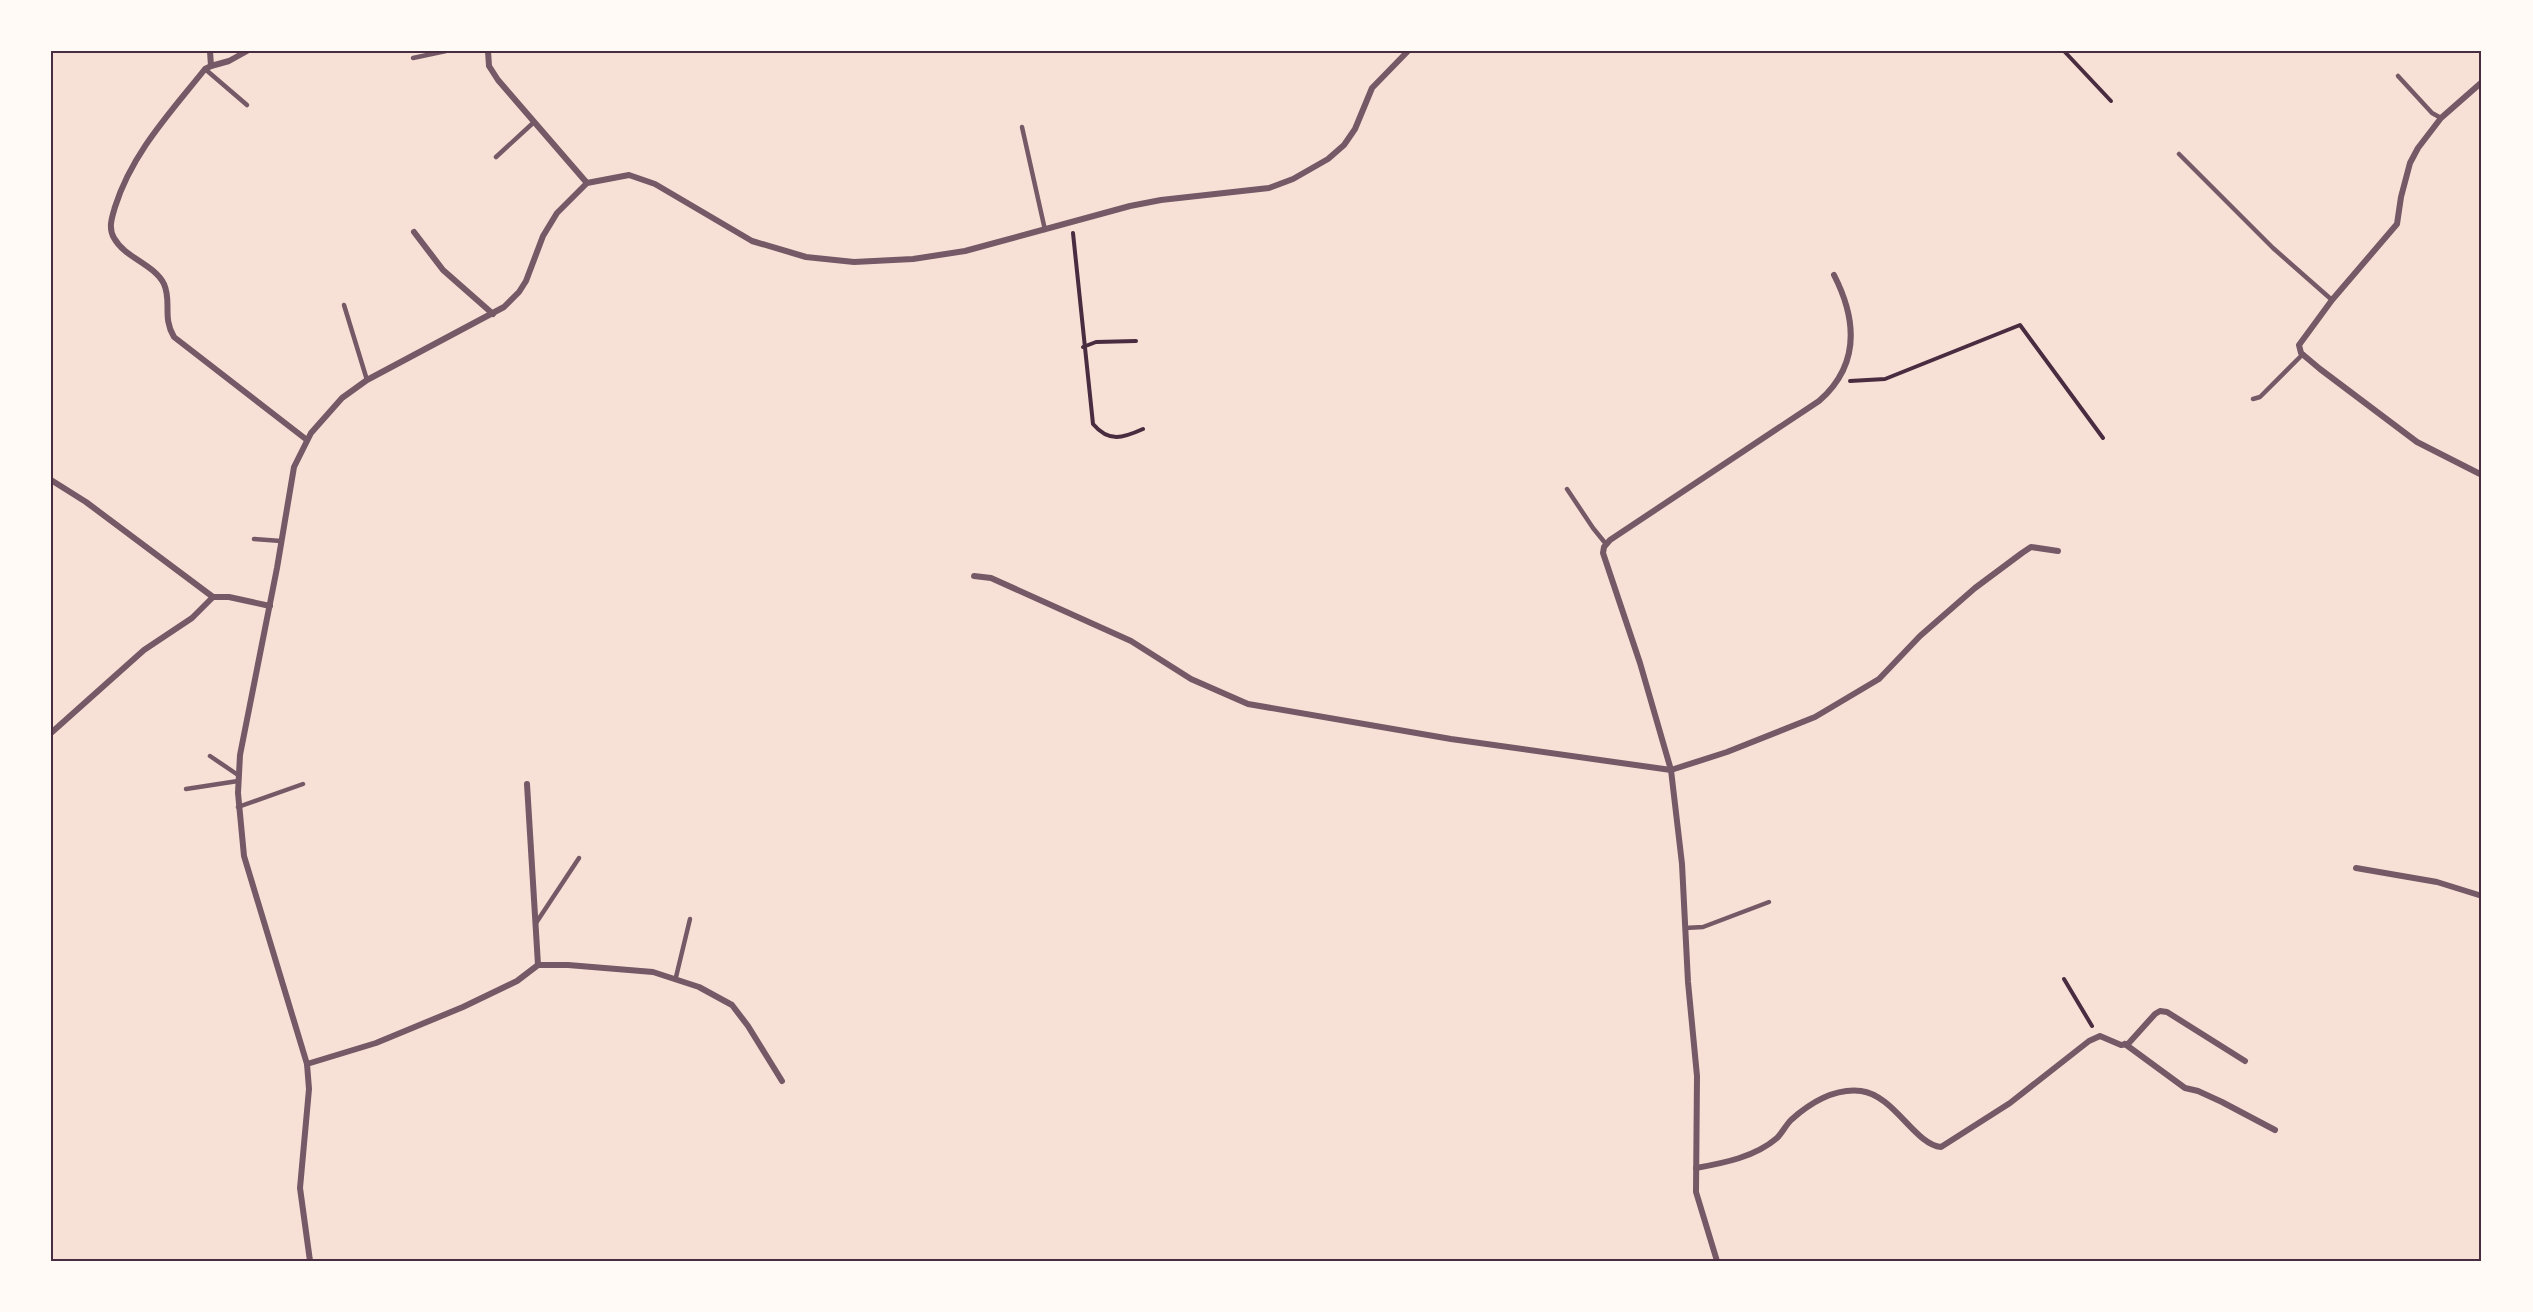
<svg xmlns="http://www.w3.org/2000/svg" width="2533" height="1312" font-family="'Public Sans',sans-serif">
<rect width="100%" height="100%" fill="#f7e1d7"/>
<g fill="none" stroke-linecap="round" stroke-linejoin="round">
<g stroke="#4a2c40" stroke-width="4">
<polyline points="2064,51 2111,101"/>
<path d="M1073 233 1093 424C1109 443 1123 438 1143 429"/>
<polyline points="1083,347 1096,342 1136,341"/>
<polyline points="1850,381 1885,379 2020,325 2103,438"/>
<polyline points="2064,979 2092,1026"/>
</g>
<g stroke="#755966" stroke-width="4.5">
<polyline points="413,58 446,51"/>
<polyline points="205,69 247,105"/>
<polyline points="2398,76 2432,113 2441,118"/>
<polyline points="1022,127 1045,230"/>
<polyline points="2179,154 2273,248 2332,300"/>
<polyline points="496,157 533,123"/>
<polyline points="344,305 367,380"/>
<polyline points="2253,399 2260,397 2303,354"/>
<polyline points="1567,489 1593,528 1606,544"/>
<polyline points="254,539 281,541"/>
<polyline points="210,756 238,775"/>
<polyline points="186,789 238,781"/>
<polyline points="238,807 303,784"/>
<polyline points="536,923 579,858"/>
<polyline points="1685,928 1703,927 1769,902"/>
<polyline points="676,977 690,919"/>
</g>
<g stroke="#755966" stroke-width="6">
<path d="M210 51 211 66 205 69C170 113 132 153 115 207 112 217 108 228 114 238 125 258 154 264 164 284 172 302 162 317 174 337L307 440"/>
<polyline points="488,51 489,66 498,80 587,183"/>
<polyline points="211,66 229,61 247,51"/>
<polyline points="2482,82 2441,118 2418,148 2410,163 2401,197 2397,224 2332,300 2299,345 2301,353 2320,369 2417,442 2482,475"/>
<polyline points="414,232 443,270 493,314"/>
<polyline points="51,480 86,502 213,597"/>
<polyline points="974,576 991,578 1131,641 1191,679 1248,704 1451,739 1671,770 1727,752 1815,717 1879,679 1920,636 1975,588 2022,553 2031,547 2058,551"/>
<polyline points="51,733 144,650 192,618 213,597 229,597 270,606"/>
<polyline points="527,784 538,965"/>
<polyline points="2356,868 2437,882 2482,896"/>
<polyline points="2125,1044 2185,1088 2198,1091 2222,1102 2275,1130"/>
<polyline points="307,1064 376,1043 463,1007 517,981 538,965 568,965 653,972 699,987 732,1005 748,1026 782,1081"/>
<path d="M1696 1168C1724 1163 1755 1157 1777 1138 1782 1133 1786 1125 1791 1120 1810 1103 1835 1088 1861 1091 1894 1095 1915 1145 1941 1147L2010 1103 2089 1041 2100 1036 2121 1045 2128 1044 2155 1014 2160 1011 2167 1012 2245 1061"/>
<polyline points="310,1261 300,1188 309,1089 307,1064 244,856 238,793 240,755 277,568 294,467 311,433 342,398 367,380 504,307 519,292 526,281 543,236 557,213 587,183 629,175 655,184 752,241 806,257 854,262 913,259 965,251 1130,206 1161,200 1269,188 1293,179 1328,159 1344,145 1355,129 1372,88 1408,51"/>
<path d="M1717 1261 1696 1192 1697 1076 1688 982 1682 864 1671 770 1640 663 1603 553 1604 547 1610 540 1819 401C1860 365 1857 320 1834 275"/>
</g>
</g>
<rect width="2533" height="1312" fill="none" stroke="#fffaf5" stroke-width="105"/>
<rect x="52" y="52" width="2428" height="1208" fill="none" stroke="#4a2c40" stroke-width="2"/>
</svg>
